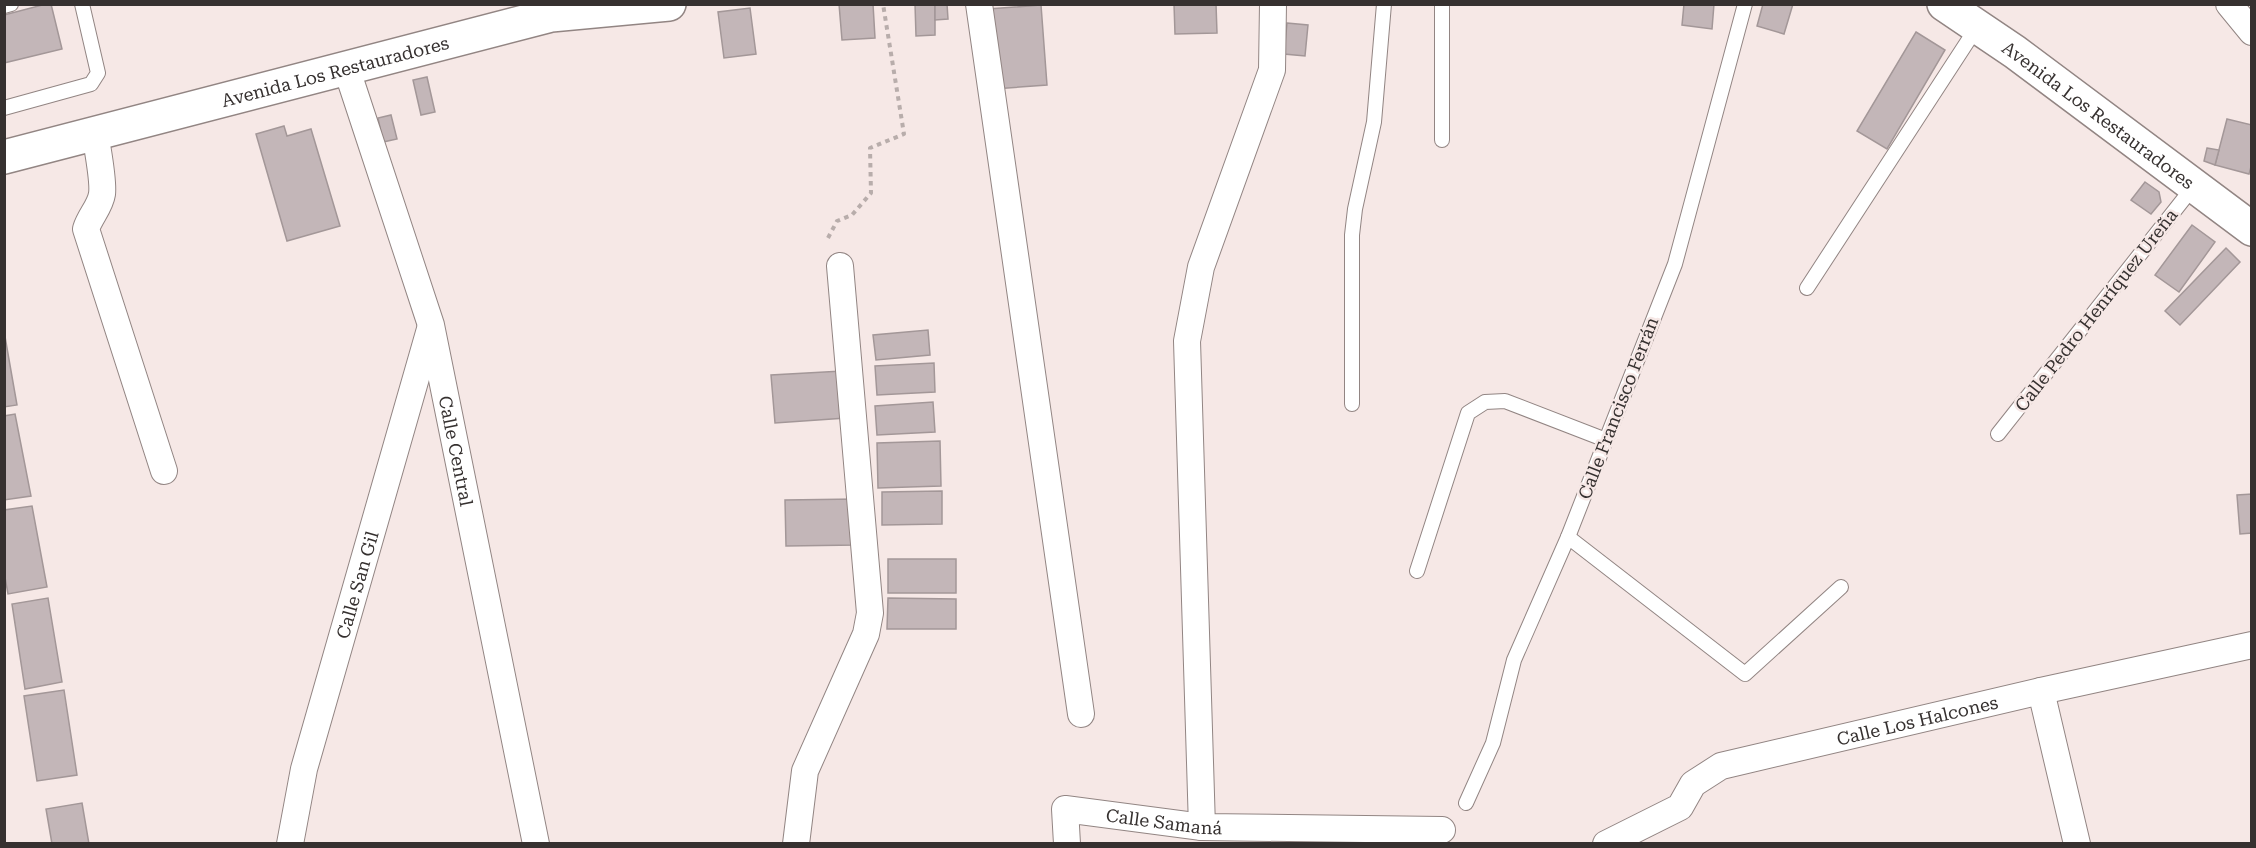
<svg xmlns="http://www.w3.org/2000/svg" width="2256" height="848" font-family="'Roboto Serif',serif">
<rect width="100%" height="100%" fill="#f6e8e6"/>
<g fill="#c3b6b8" stroke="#a39798" stroke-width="1.5">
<polygon points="46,4 51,4 62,49 4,63 4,15"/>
<polygon points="839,4 873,4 875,38 842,40"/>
<polygon points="915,4 935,4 935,35 916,36"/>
<polygon points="935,4 947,4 948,19 935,20"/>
<polygon points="1174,4 1216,4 1217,33 1175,34"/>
<polygon points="1684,4 1714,4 1712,29 1682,25"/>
<polygon points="1763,4 1793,4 1784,34 1757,26"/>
<polygon points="1041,5 1047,85 994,89 988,9"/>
<polygon points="750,8 756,54 724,58 718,12"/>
<polygon points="1287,23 1308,25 1305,56 1284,54"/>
<polygon points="1916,32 1945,50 1887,149 1857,131"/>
<polygon points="427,77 435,112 421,115 413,80"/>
<polygon points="391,115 397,139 383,142 378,118"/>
<polygon points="2227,119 2252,125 2252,163 2249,174 2215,165"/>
<polygon points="284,126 287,136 311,129 340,226 287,241 256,134"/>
<polygon points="2207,148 2219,150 2215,165 2204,161"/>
<polygon points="2145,182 2159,192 2161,202 2151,214 2131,200"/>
<polygon points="2192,225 2215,242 2179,292 2155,275"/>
<polygon points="2226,248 2240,262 2180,325 2165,311"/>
<polygon points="928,330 930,355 876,360 873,335"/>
<polygon points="4,331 17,405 4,407"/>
<polygon points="934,363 935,392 877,395 875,366"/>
<polygon points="842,371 846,418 775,423 771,375"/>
<polygon points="933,402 935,432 877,435 875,406"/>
<polygon points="15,414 31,496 4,500 4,416"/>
<polygon points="940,441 941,486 878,488 877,443"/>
<polygon points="942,491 942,524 882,525 882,492"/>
<polygon points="2252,494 2252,533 2240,534 2237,495"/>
<polygon points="856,499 857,545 786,546 785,500"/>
<polygon points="32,506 47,587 8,594 4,572 4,510"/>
<rect x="888" y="559" width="68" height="34"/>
<polygon points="48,598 62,682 25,689 12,604"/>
<polygon points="888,598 956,599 956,629 887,629"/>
<polygon points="64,690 77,775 37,781 24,696"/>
<polygon points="82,803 89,844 52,844 46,809"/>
</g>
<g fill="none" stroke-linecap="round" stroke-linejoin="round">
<defs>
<g id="service">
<polyline points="4,6 11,4"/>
<polyline points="4,108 91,84 98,73 82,4"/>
<polyline points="1442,140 1442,4"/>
<polyline points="1807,288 1977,27"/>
<polyline points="1352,404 1352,235 1355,209 1374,122 1384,4"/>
<polyline points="1998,434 2194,186"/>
<polyline points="1568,537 1745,674 1841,587"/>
<polyline points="1417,571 1468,413 1485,402 1505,401 1606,440"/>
<polyline points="1466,803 1493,743 1514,660 1568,537 1675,264 1745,4"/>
</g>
<g id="minor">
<polyline points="979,4 1081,714"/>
<polyline points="2229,4 2252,32"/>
<path id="s1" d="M346 67 431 325 536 844"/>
<path d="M95 132C97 148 104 180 102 194 100 207 90 216 86 229L164 471"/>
<polyline points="2041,691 2077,844"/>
<polyline points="1202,827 1187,341 1201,267 1272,70 1273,4"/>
<path id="s2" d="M290 844 304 769 430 329"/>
<polyline points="796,844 805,771 866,634 870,613 840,266"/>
<path id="s3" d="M1067 844 1065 809 1202 827 1442 830"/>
<path id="s4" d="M1606 844 1680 807 1693 784 1721 766 2041 691 2252 645"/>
</g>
<g id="tertiary">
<path id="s5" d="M1944 4 2015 52 2252 229"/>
<path id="s6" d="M4 157 551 15 669 4"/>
</g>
</defs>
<use href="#service" stroke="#928583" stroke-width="16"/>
<use href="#minor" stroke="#928583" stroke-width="28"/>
<use href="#tertiary" stroke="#928583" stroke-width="36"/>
<polyline stroke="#b8adab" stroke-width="4" stroke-dasharray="4.5 4.5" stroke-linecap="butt" points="828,238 837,221 852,215 871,193 870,148 904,134 883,4"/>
<use href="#service" stroke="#fff" stroke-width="14"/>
<use href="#minor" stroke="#fff" stroke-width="26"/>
<use href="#tertiary" stroke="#fff" stroke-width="33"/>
</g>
<g text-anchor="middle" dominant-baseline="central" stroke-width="5" stroke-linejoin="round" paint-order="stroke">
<g font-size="18" fill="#363130" stroke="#f6e8e6">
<text stroke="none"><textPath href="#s6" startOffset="342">Avenida Los Restauradores</textPath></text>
<text stroke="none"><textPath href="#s5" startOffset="190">Avenida Los Restauradores</textPath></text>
<text transform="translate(2096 310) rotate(-52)">Calle Pedro Henríquez Ureña</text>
<text transform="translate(1618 408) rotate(-69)">Calle Francisco Ferrán</text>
<text stroke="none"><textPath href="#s1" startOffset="400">Calle Central</textPath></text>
<text stroke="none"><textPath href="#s2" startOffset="268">Calle San Gil</textPath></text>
<text stroke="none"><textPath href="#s4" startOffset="344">Calle Los Halcones</textPath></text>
<text stroke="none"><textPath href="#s3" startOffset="135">Calle Samaná</textPath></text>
</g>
</g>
<rect width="2256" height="848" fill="none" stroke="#363130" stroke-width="12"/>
</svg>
